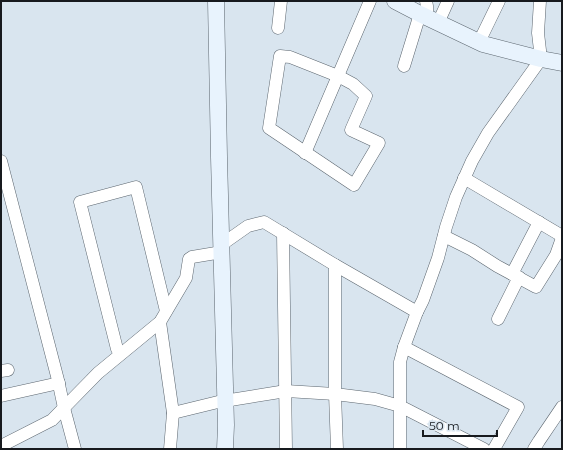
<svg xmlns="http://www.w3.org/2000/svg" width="563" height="450" font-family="Montserrat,sans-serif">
<rect width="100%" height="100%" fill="#d9e5ef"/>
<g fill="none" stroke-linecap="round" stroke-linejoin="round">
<defs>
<g id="street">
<polyline points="426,1 427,6 427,18"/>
<polyline points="438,23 448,1"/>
<polyline points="278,28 281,1"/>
<polyline points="479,42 499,1"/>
<polygon points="280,56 290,57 338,76 353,84 366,96 351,130 379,143 354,185 269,128"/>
<polyline points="404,66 420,14"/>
<polyline points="305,153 370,1"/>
<polyline points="1,161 58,380 64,408 75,449"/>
<polyline points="464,178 562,236"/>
<polyline points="283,233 286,449"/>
<polyline points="444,236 472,250 497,266 536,287 556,255 562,238"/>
<polyline points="221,245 248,226 264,222 335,265 417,312"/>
<polyline points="335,265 335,394 337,449"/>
<polyline points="512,274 539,222"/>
<polyline points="498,319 519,277"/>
<polyline points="160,322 173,413 170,449"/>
<polyline points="404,347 518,407 494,449"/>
<polyline points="117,349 80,202 136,187 166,311"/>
<polyline points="1,371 8,370"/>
<polyline points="1,396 59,383"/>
<polyline points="173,413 218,402 286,391 335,394 375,399 400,406 484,449"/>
<polyline points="1,446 52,420 98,373 160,322 186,278 189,259 192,257 222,252"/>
<polyline points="400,449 400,362 404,347 417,312 423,300 438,258 446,227 456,197 472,161 488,133 541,59 538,33 540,1"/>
<polyline points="534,449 539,441 562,407"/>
</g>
<g id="secondary">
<polyline points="216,1 219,157 226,425 225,449"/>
<polyline points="395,1 420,14 483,44 541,59 562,63"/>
</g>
</defs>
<use href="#street" stroke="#5c666f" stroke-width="13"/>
<use href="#secondary" stroke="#5c666f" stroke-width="17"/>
<use href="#street" stroke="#fff" stroke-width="12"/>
<use href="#secondary" stroke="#e8f3fd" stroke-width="16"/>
</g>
<rect width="563" height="450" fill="none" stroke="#171a1e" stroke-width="4"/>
<path d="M423 430v6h74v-6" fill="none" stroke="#171a1e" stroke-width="2"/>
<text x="429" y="430" font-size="12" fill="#171a1e" stroke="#d9e5ef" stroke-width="3" paint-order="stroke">50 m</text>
</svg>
